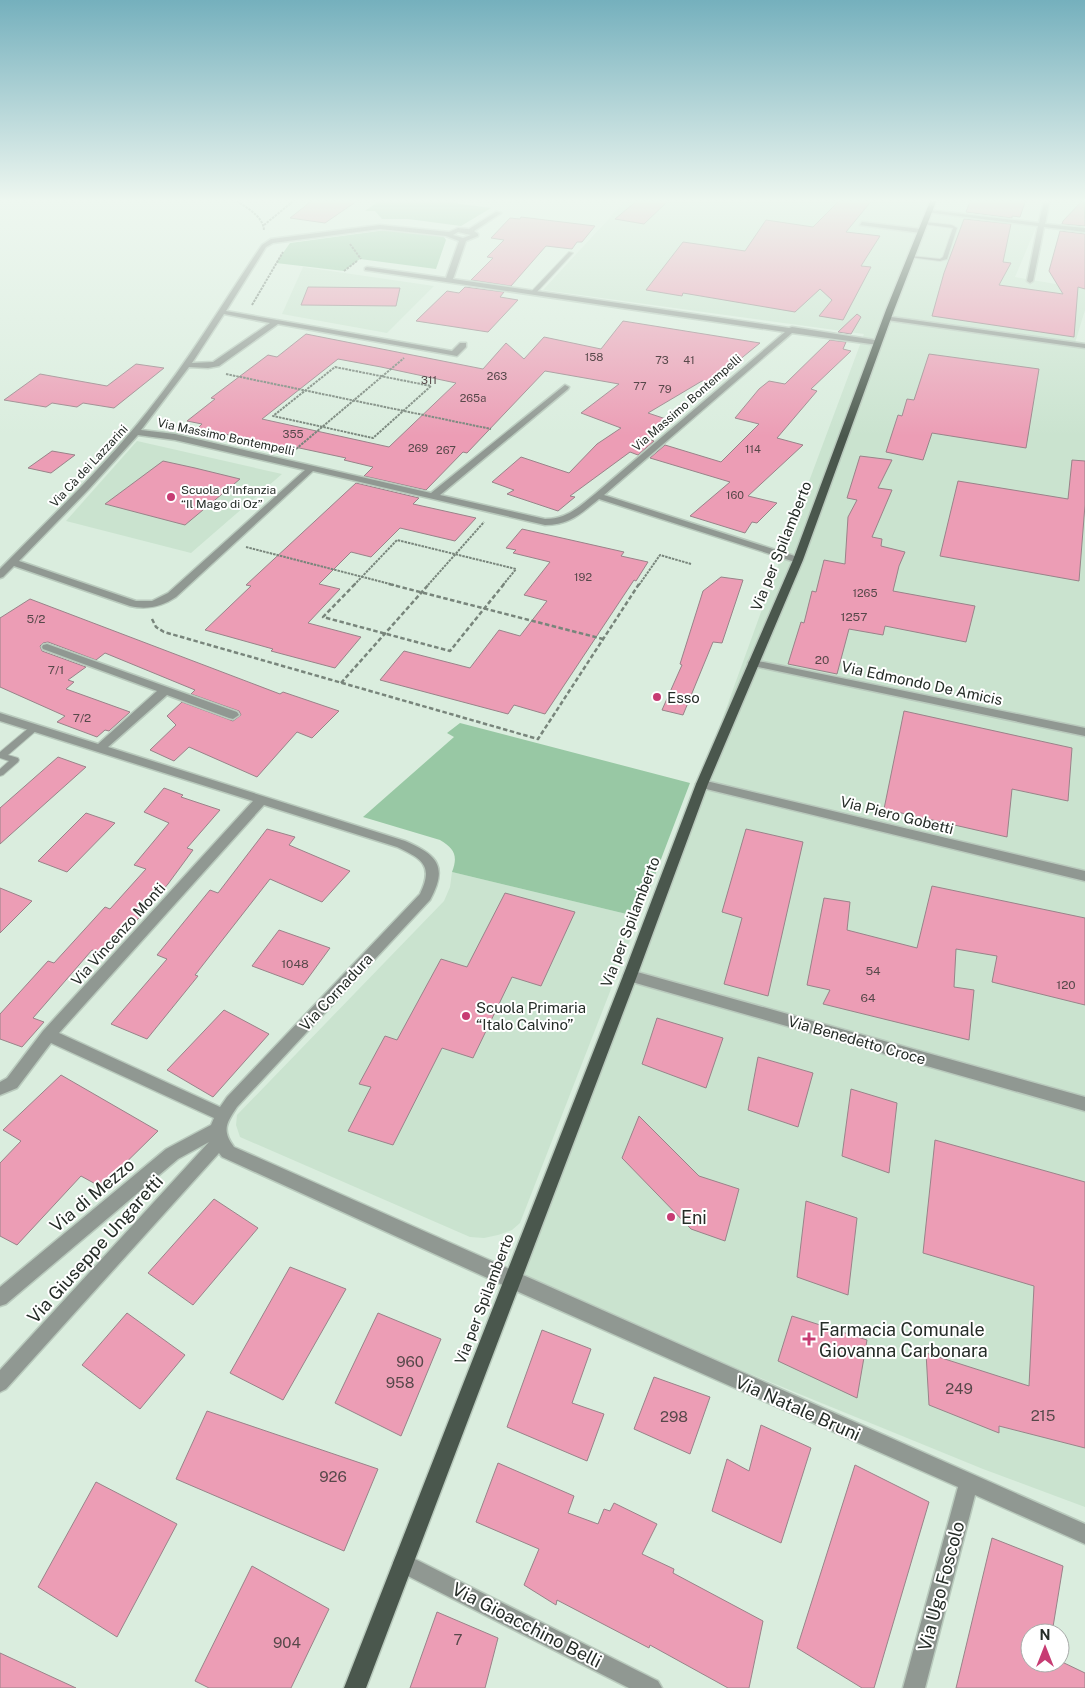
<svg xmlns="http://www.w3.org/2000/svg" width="1085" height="1688" font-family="'Public Sans',sans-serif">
<rect width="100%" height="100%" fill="#daedde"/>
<g fill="#cae3cf">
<polygon points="627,199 936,199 931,212 1037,225 1015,277 1085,289 1085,310 1075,343 1085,346 1085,1507 983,1469 513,1277 684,825 786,543 864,334 543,290"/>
<polygon points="303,267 434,286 387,333 282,314"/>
<polygon points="137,441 282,474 191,553 66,521"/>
<polygon points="452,872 639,917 520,1223 512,1230 498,1235 484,1238 470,1237 240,1137 236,1125 237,1115 444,901 450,887"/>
</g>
<g fill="#98c8a4">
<polygon points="382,199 424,199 491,208 461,226 408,219 382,219 375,211 365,211"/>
<polygon points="386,230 402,230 444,237 446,240 436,269 360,259 344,271 276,263 290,243"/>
<path d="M460 723 690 783 639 917 452 872C458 856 455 849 440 840L363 817 454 737 447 733Z"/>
</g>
<g fill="#ec9db5" stroke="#998389" fill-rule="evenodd">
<polygon points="314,199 360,199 325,223 290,218"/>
<polygon points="639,199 670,199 644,224 615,219"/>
<polygon points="841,199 873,199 846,232 880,236 861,266 871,267 843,320 819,316 832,300 820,289 795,312 683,293 682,296 646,290 683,242 745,251 766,220 813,227"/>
<polygon points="971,199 1026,199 1020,217 1012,216 1012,218 966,212"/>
<polygon points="1084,199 1085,226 1062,224 1063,221"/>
<polygon points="521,217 595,226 582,242 577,242 572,249 546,246 511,286 471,280 493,258 487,257 504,240 491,238 510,218 520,219"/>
<polygon points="964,219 1011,224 1003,262 1011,263 999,285 1063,294 1049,271 1060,231 1085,234 1085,289 1078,287 1074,337 932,316 944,273"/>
<polygon points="308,287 400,288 396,306 301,305"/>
<polygon points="465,287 504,292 500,297 518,300 488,332 416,321 447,291 459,293"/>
<polygon points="857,314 861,317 851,334 838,332"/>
<path d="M623 321 760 343 711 383 702 381 648 413 672 421 648 439 654 441 638 455 630 452 570 496 575 497 558 511 507 494 514 490 492 482 521 457 569 473 597 444 621 428 581 413 619 384 545 371 467 453 463 452 426 490 364 476 373 467 344 460 346 458 290 446 287 448 234 436 198 428 202 424 187 421 215 399 211 398 268 355 277 357 306 334 483 369 506 343 524 359 544 337 601 349ZM338 359 381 367 456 383 389 447 262 419Z"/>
<polygon points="830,340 846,342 843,349 851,351 811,389 817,391 777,438 803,445 748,496 777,503 757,523 752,522 745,533 690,516 730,482 650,458 665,445 721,462 759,424 735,418 759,389 769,381 785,384"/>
<polygon points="929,354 1039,369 1026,448 932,433 923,460 886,452 898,415 902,416 907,399 914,400"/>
<polygon points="136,364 164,368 114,408 83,403 77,407 52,403 46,407 4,400 40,374 107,386"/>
<polygon points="52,451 75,455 51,473 28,468"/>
<polygon points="860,456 892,460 878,488 892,490 872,537 882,539 881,546 905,552 899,566 893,591 975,606 966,642 885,626 883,635 849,629 837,674 788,664 801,622 804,623 812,591 816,592 824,560 845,564 848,517 857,500 847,498"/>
<polygon points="1072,460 1085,461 1085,505 1079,581 940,556 958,481 1068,499"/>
<polygon points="163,461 195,468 240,479 185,525 105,504"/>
<polygon points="356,483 419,498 413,504 476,518 455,541 400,528 371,557 351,552 319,584 340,589 308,623 361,637 335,668 271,651 273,649 205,630 251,586 246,585"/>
<polygon points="522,529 624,552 621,556 648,562 636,581 634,580 545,714 514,705 508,714 380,680 404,651 470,668 499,630 520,636 547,601 524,595 550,562 513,553 516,550 506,548"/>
<polygon points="721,577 743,580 722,643 713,642 683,715 662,710 682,665 680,664 703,591"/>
<polygon points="30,599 280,694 283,692 339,711 312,738 297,732 257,777 189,747 174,761 150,750 176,725 167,716 182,702 233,721 241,715 239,711 191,694 195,690 105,653 96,660 48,642 43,643 40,646 42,651 86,667 68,680 74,682 66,689 130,712 109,731 105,730 97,737 57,722 65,716 0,687 0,618"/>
<polygon points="904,711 1072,748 1068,801 1012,789 1007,837 884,809"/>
<polygon points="58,757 86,767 0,844 0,808"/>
<polygon points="164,788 183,795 181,797 220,810 187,848 193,850 168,884 106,956 92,950 33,1018 44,1022 22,1047 0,1039 0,1014 48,961 54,963 105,907 110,909 146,869 134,865 169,823 144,812"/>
<polygon points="86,813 115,823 67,872 38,861"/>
<polygon points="267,829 295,837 289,845 350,871 322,902 270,879 195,975 198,976 147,1039 111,1024 167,959 157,955 210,890 218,893"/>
<polygon points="746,829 803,842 768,996 724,984 742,918 722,912"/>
<polygon points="932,886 1085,918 1085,1005 992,982 997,956 956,949 954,987 974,990 969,1040 823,1004 830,990 807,985 824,898 850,902 847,930 917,948"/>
<polygon points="0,888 32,901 0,933"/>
<polygon points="505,893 575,912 541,986 512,977 473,1058 442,1048 393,1145 348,1131 371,1087 359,1084 385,1036 397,1040 441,959 467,967"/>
<polygon points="279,930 330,948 303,985 252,966"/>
<polygon points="224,1010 269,1034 213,1097 167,1070"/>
<polygon points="657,1018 723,1038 706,1088 642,1064"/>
<polygon points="758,1057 813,1073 798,1127 748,1110"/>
<polygon points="61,1075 158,1131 101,1187 81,1176 17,1245 0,1236 0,1163 21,1141 3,1130"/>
<polygon points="851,1089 897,1103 889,1173 842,1156"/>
<polygon points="639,1116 699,1176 739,1189 725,1241 691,1229 622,1158"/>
<polygon points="935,1140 1085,1182 1085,1448 999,1426 999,1433 929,1405 926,1353 1029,1386 1034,1286 923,1253"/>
<polygon points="214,1199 258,1228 193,1305 148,1273"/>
<polygon points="806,1201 857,1218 848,1295 797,1277"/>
<polygon points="290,1267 346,1289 283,1400 230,1373"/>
<polygon points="127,1313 185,1355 140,1409 82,1365"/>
<polygon points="378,1313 441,1339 401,1436 335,1403"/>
<polygon points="792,1316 867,1340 857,1398 778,1361"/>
<polygon points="542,1330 591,1349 572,1403 604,1414 587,1461 507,1427"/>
<polygon points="654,1377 710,1397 690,1454 634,1429"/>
<polygon points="207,1411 378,1469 344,1551 176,1479"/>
<polygon points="761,1425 811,1448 781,1543 712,1511 727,1459 749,1471"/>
<polygon points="498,1463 574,1496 568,1513 598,1524 604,1509 610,1511 614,1503 657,1524 642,1554 674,1569 673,1573 763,1621 749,1688 728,1688 650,1645 649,1648 557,1600 556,1605 524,1585 539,1549 476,1522"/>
<polygon points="855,1465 929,1502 874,1688 862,1688 797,1648"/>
<polygon points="96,1482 177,1524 117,1637 38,1587"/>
<polygon points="992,1538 1063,1566 1052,1633 1030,1633 1030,1663 1060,1663 1060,1661 1085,1673 1085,1688 956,1688"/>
<polygon points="252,1566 329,1609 291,1688 209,1688 195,1681"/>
<polygon points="437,1612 498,1638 485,1688 410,1688"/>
<polygon points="0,1653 76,1688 0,1688"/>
</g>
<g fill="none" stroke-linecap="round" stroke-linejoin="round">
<defs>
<g id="lane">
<polygon points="925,222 952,225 957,228 947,259 940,261 909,257 911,256 940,259 943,257 953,228 923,224"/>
<polygon points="569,252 573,253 535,294 531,294 531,292"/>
<polygon points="34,725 37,726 38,728 37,730 8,755 18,758 19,760 18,762 3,775 0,776 0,769 9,761 0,758 0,752 31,726"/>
</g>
<g id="street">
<polygon points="1044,199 1050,199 1045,224 1085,228 1085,232 1044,227 1033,281 1030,283 1027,281 1038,226 926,212 929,210 1039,223"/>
<path d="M496 212 501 213 474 231 478 234V236L466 241 453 279 789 328 792 327 881 341V345H878L792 333 604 495 801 558V562H795L599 499C580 514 570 525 545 525L313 471 176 597C161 607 147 610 130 606L14 566 3 577 0 578V569C50 518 103 468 148 411 190 359 224 301 262 245L271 239 380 225 449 232 458 228 469 229ZM380 229 446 236 459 241 446 278 367 267 365 268V270L785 332 595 494C579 507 567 519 545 519L440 495 568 389 569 387 565 385 431 493 175 434 141 430 189 367 208 368 219 366 278 324 457 356 466 347V343H460L452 351 226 311 266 247 273 243ZM458 232 471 235 463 238 453 235ZM224 314 270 323 213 362 192 363ZM138 435 175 440 305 470 168 593 152 601H136L19 561 88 490Z"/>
<polygon points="862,222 921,229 924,231 921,233 860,225"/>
<polygon points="884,316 1085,344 1085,348 887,320 884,320"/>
<path d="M47 644 237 712 239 715 233 719 229 718 167 695 108 747 405 841C438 855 448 867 430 900L237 1107C227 1122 221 1130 234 1147L1085 1524V1544L975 1495 925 1688H903L958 1487 505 1286 222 1157 219 1153 6 1389 0 1392V1370L209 1142 178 1159 6 1304 0 1306V1287L166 1149 211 1125 214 1118 51 1043 17 1088 0 1095V1082L7 1078 43 1031 253 801 0 721V713L98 744 157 691 43 649 42 647 43 645ZM264 805 397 847C422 859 434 865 420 894L227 1097 220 1107 59 1033Z"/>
<polygon points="753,660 1085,728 1085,736 749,665 748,663 749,661"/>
<polygon points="702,780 1085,871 1085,881 698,787 696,784"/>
<polygon points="630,970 1085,1097 1085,1111 625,980 623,976 625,972"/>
<polygon points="403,1553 658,1681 662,1688 629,1688 396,1570 393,1563 396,1556"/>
</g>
<polygon id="primary" points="931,199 937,199 894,310 803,560 708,784 637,976 366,1688 344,1688 623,976 696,784 793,560 886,310"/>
</defs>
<use href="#lane" stroke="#b9cabd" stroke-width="2"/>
<use href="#street" stroke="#b9cabd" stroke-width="3"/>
<use href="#primary" stroke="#b9cabd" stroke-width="3"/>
<g stroke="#78857b" stroke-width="2" stroke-dasharray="2.5 1" stroke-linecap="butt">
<path d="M234 199C245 207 264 216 264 231"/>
<polyline points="264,225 296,199"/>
<polyline points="350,244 361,259"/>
<polyline points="344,271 357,261"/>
<polyline points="252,305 283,252"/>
<polygon points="335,367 431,386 373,438 273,416"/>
<polyline points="226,374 491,429"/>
<polyline points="296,449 404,358"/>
<polyline points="246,547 394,585"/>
<polyline points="354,585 397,540 516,569 503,585"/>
<polyline points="428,585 484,522"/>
<polyline points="639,585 660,555 691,564"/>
</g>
<g stroke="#78857b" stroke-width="2.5" stroke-dasharray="4.5 2.5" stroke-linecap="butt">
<polyline points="355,584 323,617 450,651 504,584"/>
<polyline points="389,584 603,639"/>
<polyline points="152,619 156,627 164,632 538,739 639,584"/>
<polyline points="341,683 429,584"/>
</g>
<use href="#lane" fill="#909892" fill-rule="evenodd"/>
<use href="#street" fill="#909892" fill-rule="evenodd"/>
<use href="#primary" fill="#4a574d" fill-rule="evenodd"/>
</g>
<linearGradient id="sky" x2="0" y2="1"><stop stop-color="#75b0bd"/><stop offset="0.46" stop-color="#eef7f0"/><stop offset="1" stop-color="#eef7f0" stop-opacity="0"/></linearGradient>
<rect width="1085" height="436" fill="url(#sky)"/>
<g fill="#c73c73" stroke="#fff" stroke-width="2">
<circle cx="171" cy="497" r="5"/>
<circle cx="657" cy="697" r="5"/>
<circle cx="466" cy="1016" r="5"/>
<circle cx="671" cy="1217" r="5"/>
<path d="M806.5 1331.5h5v5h5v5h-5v5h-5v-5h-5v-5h5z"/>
</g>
<g text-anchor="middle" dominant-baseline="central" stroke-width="4" stroke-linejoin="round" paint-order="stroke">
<g font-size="11" fill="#57484a">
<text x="594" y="357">158</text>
<text x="662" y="360">73</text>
<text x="689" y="360">41</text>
<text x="497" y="376">263</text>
<text x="429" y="380">311</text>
<text x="640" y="386">77</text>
<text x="665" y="389">79</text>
<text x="473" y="398">265a</text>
<text x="293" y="434">355</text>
<text x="418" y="448">269</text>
<text x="753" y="449">114</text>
<text x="446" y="450">267</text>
<text x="735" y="495">160</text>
<text x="583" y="577">192</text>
<text x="865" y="593">1265</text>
</g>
<g font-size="12" fill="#252c27" stroke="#fff">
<text transform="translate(687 403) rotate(-41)">Via Massimo Bontempelli</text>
<text transform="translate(226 437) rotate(12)">Via Massimo Bontempelli</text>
<text transform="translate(89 466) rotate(-47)">Via Cà dei Lazzarini</text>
</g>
<g font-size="12" fill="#252c27" stroke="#fff" text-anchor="start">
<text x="181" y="490">Scuola d’Infanzia<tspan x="181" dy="14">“Il Mago di Oz”</tspan></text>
</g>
<g font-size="12" fill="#57484a">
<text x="854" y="617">1257</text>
<text x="36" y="619">5/2</text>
<text x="822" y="660">20</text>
<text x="56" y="670">7/1</text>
<text x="82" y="718">7/2</text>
<text x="295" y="964">1048</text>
<text x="873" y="971">54</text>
<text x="1066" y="985">120</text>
<text x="868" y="998">64</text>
</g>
<g font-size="15" fill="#252c27" stroke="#fff">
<text transform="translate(781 546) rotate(-68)">Via per Spilamberto</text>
<text transform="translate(922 683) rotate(12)">Via Edmondo De Amicis</text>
<text transform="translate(897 815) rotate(14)">Via Piero Gobetti</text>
<text transform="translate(630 922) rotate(-69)">Via per Spilamberto</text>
<text transform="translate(118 934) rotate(-48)">Via Vincenzo Monti</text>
<text transform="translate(336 992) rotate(-47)">Via Cornadura</text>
<text transform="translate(857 1040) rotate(16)">Via Benedetto Croce</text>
<text transform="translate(484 1299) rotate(-69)">Via per Spilamberto</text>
</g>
<g font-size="15" fill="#252c27" stroke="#fff" text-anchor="start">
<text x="667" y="697">Esso</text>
<text x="476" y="1007">Scuola Primaria<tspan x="476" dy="17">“Italo Calvino”</tspan></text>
</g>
<g font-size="15" fill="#57484a">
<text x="410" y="1361">960</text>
<text x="400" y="1382">958</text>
<text x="959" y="1388">249</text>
<text x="1043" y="1415">215</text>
<text x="674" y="1416">298</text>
<text x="333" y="1476">926</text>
<text x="458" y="1639">7</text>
<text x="287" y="1642">904</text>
</g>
<g font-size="18" fill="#252c27" stroke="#fff">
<text transform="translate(92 1195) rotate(-40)">Via di Mezzo</text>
<text transform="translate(95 1249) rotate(-48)">Via Giuseppe Ungaretti</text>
<text transform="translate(798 1408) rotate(24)">Via Natale Bruni</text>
<text transform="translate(941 1586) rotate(-75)">Via Ugo Foscolo</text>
<text transform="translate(527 1625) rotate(27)">Via Gioacchino Belli</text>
</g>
<g font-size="18" fill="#252c27" stroke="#fff" text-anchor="start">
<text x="681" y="1217">Eni</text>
<text x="819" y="1329">Farmacia Comunale<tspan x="819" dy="21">Giovanna Carbonara</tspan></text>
</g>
</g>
<g transform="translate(1045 1648)"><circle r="24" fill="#ffffff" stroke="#a8aba9"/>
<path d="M0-4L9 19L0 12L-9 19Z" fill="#c73c73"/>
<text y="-8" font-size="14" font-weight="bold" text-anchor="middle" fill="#252c27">N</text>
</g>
</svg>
